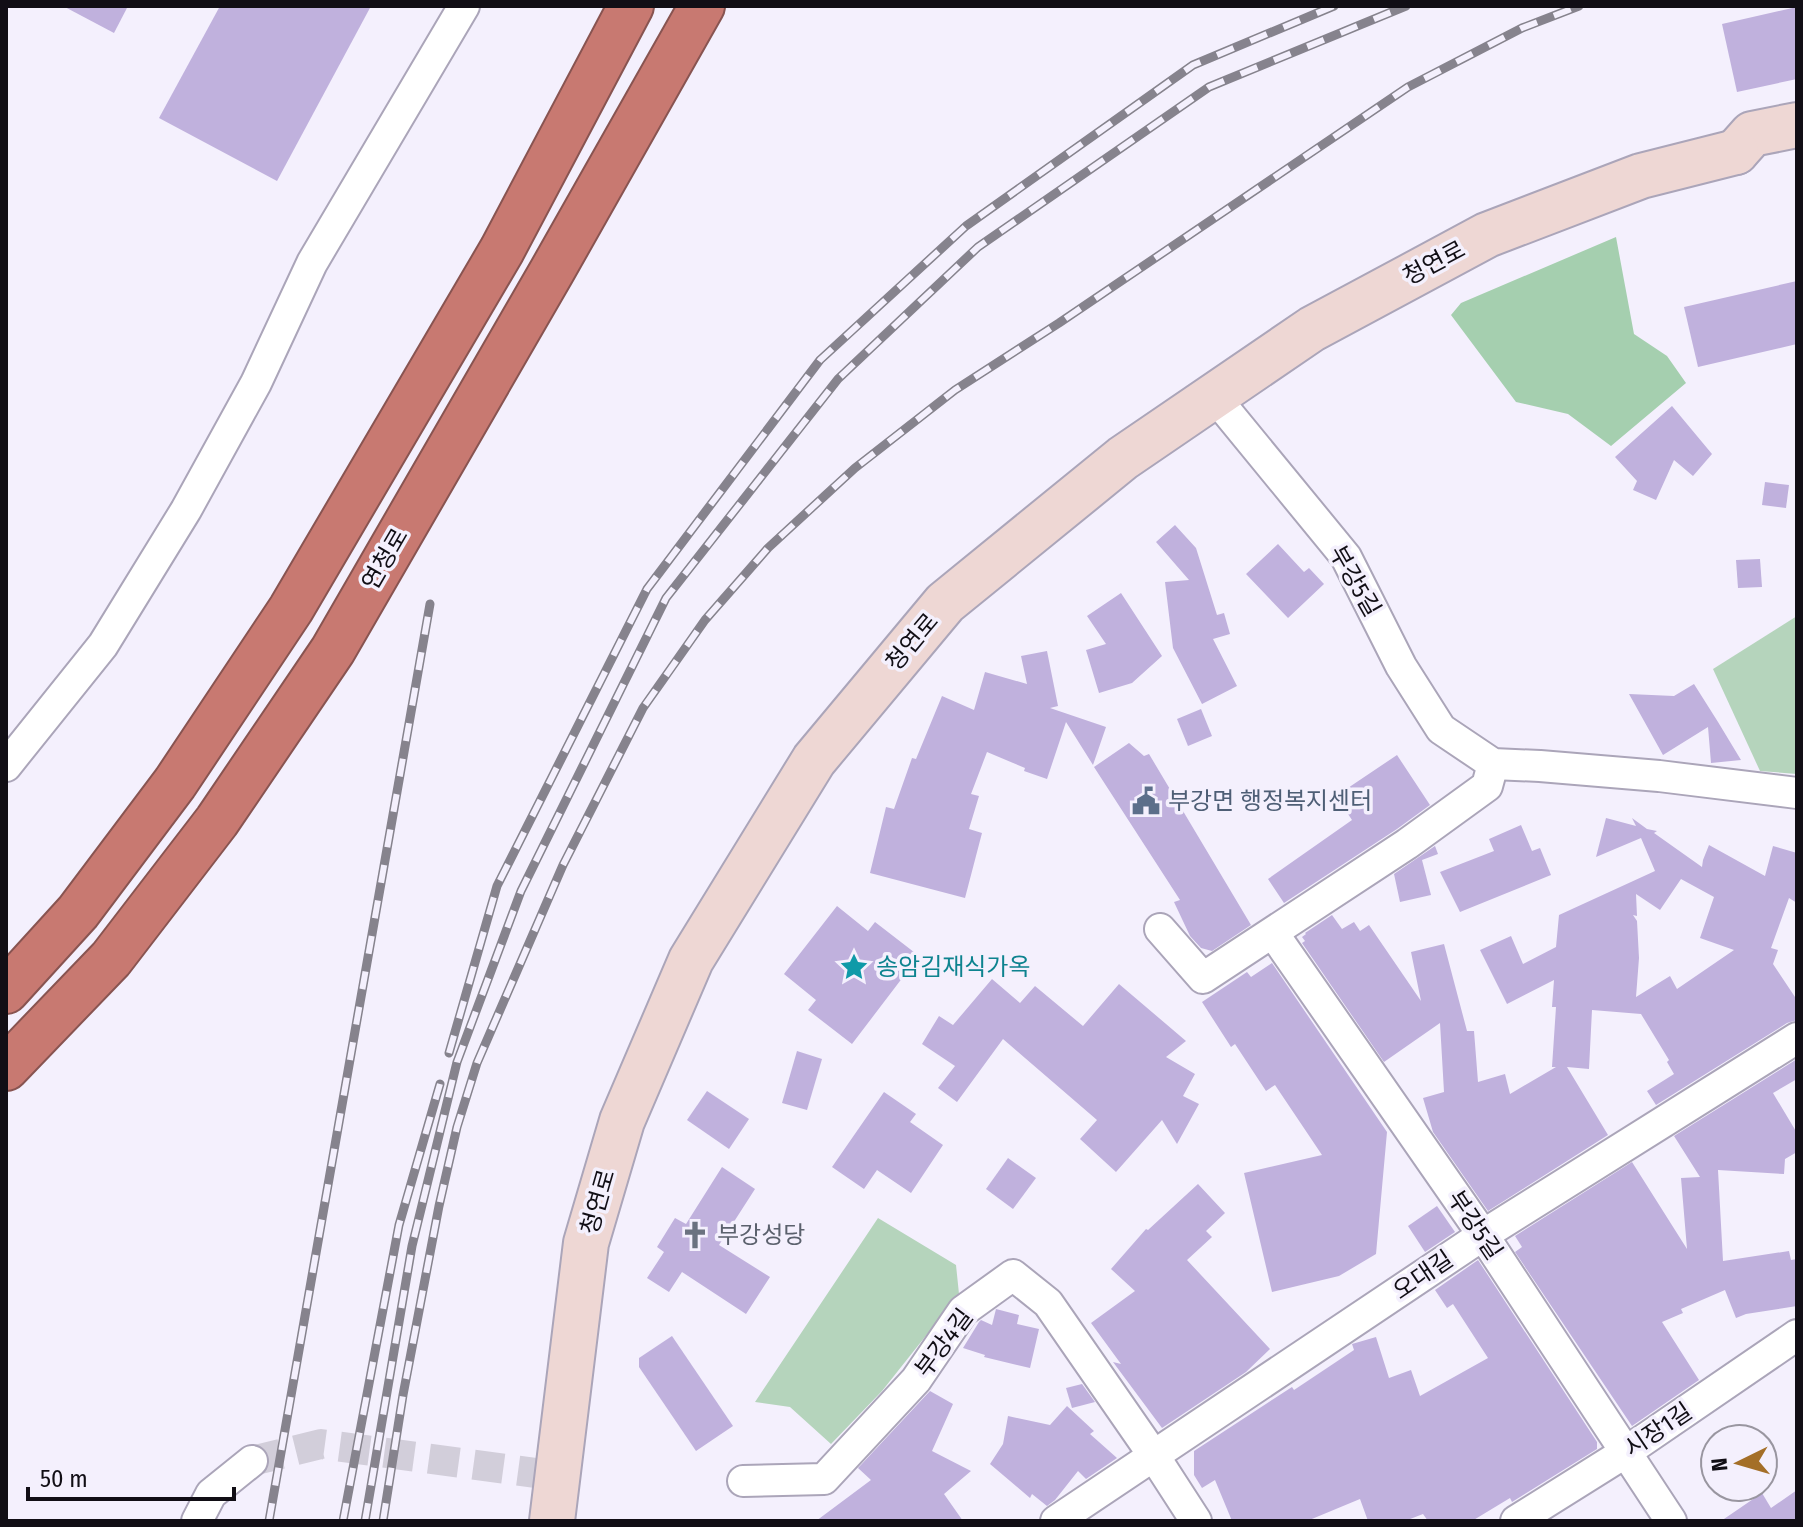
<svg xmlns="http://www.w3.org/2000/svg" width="1803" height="1527" font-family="'Fira Sans Condensed','Noto Sans KR',sans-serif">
<rect width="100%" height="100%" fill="#f4f0fd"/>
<g fill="#b5d4bc">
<polygon points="1797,616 1797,774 1760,771 1713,669"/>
<polygon points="878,1218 956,1265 959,1294 882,1391 831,1444 790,1407 755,1402"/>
</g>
<polygon fill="#a5cfaf" points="1616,237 1634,334 1667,356 1686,383 1611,446 1568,414 1516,402 1451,315 1461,303"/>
<g fill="#c0b1dd" fill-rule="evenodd">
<polygon points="63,6 128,6 114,33"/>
<polygon points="220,6 371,6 277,181 159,118"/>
<polygon points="1797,7 1797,79 1737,92 1722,24"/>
<polygon points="1797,281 1797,344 1698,367 1684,307"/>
<polygon points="1672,406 1712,454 1693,476 1674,460 1656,500 1633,490 1637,481 1615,457"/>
<polygon points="1765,482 1789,485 1786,508 1762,505"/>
<polygon points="1175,525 1196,548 1217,615 1224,613 1230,634 1213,639 1237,686 1202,704 1173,648 1165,582 1189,580 1156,542"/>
<polygon points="1278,544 1304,572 1309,568 1324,584 1288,618 1246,574"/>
<polygon points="1760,559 1762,587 1738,588 1736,560"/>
<polygon points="1121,593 1162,656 1132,683 1099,693 1086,650 1106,644 1087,616"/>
<polygon points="1047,651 1058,706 1050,708 1106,727 1093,765 1066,722 1047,779 1024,771 1025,768 987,752 971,794 979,796 969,829 982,833 965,898 870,873 886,807 894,809 912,758 916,759 942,696 974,710 985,672 1027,684 1021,656"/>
<polygon points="1694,684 1718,722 1741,760 1711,763 1708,727 1663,755 1629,694 1674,696"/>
<polygon points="1201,709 1212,736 1188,746 1177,719"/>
<polygon points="1129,743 1144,756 1149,754 1251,925 1212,951 1201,948 1190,936 1174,902 1180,900 1094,767"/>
<polygon points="1397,755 1430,805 1397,829 1284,903 1268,879 1352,820 1336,796"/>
<path d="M1606 818 1636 826 1632 818 1647 829 1657 831 1654 833 1702 867 1703 860 1709 845 1765 876 1773 846 1797 853V903L1789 898 1771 948 1778 950 1773 964 1797 1000V1020L1787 1023 1656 1105 1647 1091 1674 1074 1667 1062 1669 1060 1641 1014 1592 1010 1589 1069 1567 1067 1608 1135 1488 1211 1433 1132 1423 1098 1444 1092 1440 1023 1384 1062 1302 943 1305 941 1302 937 1306 934 1305 933 1332 915 1342 929 1354 922 1360 931 1369 925 1421 1001 1411 952 1444 944 1467 1031H1474L1478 1082 1505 1074 1510 1094 1556 1067H1552L1556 1007H1552L1554 980 1507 1004 1480 950 1511 936 1523 964 1556 947 1559 915 1655 871 1641 838 1596 857ZM1681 879 1714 897 1700 938 1734 950 1677 989 1670 976 1636 997 1639 958 1637 921 1633 915 1637 916 1636 894 1660 910Z"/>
<polygon points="1521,825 1532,851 1540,848 1551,875 1460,912 1440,872 1494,851 1489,839"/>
<polygon points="1435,846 1438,854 1422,860 1431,895 1400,902 1394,874"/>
<polygon points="837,906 868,931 875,922 919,956 852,1044 808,1010 816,1000 784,974"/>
<polygon points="1272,963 1387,1132 1376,1254 1339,1276 1272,1292 1244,1173 1322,1155 1275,1085 1266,1091 1235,1044 1231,1047 1202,1002 1247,972 1251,977"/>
<polygon points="992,979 1020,1003 1035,986 1083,1026 1119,984 1186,1041 1166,1057 1195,1074 1183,1096 1199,1104 1177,1144 1162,1120 1116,1172 1080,1139 1097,1120 1003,1039 957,1102 938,1088 955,1066 922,1044 939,1016 953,1025"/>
<polygon points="797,1051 822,1059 807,1110 782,1103"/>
<polygon points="1797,1059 1797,1079 1773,1093 1797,1133 1797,1152 1785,1159 1784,1174 1718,1170 1723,1261 1789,1251 1791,1260 1797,1259 1797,1306 1746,1314 1736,1318 1725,1290 1681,1309 1683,1313 1662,1322 1699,1380 1632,1426 1515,1252 1522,1247 1515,1236 1632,1162 1687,1249 1681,1178 1700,1177 1674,1136"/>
<polygon points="707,1091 749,1119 729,1149 687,1120"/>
<polygon points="884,1092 916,1114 910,1122 943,1145 911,1193 877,1170 864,1189 832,1167"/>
<polygon points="1008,1158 1036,1178 1013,1209 986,1189"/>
<polygon points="722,1167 755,1189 719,1245 770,1277 746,1314 682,1272 669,1292 647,1278 664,1252 657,1247 675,1218 686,1224"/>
<polygon points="1198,1184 1225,1213 1206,1231 1212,1237 1187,1260 1270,1349 1246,1372 1162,1428 1113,1362 1121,1364 1091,1323 1135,1291 1111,1269 1146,1229 1148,1230"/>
<polygon points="1437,1206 1455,1232 1425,1252 1408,1226"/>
<polygon points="1478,1260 1597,1442 1597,1449 1512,1502 1510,1498 1472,1521 1428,1521 1423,1514 1405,1521 1368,1521 1360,1499 1307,1521 1232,1521 1215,1480 1202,1488 1194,1475 1194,1451 1292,1387 1294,1390 1354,1350 1352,1344 1376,1337 1389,1378 1411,1370 1420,1396 1488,1358 1453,1304 1447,1308 1435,1290"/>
<polygon points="996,1309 1019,1315 1017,1324 1039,1329 1030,1368 984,1357 985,1355 963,1348 979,1322 981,1320 992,1325"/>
<polygon points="672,1336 733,1426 696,1451 639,1367 639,1358"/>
<polygon points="1082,1384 1095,1402 1072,1408 1066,1388"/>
<polygon points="930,1391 953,1404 932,1451 971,1471 944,1494 963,1521 816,1521 871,1480 858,1468"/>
<polygon points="1067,1406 1094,1431 1090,1434 1117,1458 1086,1479 1078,1471 1055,1500 1047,1506 1032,1494 1030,1498 990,1464 1003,1444 1008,1416 1050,1425"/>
<polygon points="1797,1490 1797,1521 1721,1521 1762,1493 1771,1508"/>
</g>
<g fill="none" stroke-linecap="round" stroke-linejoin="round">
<polyline stroke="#d2ceda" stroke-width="30" stroke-dasharray="30 15" stroke-linecap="butt" points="252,1461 321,1444 558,1476"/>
<defs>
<g id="street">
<polyline points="1214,396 1346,557 1401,666 1441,729 1493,764 1540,766 1659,776 1797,793"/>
<polyline points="6,766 103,645 186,510 256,383 312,263 464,6"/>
<polyline points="1160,929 1203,978 1407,844 1487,786 1493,764"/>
<polyline points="1273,933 1483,1235 1671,1521"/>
<polyline points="743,1481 824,1479 916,1380 963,1311 1013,1275 1048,1303 1154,1456 1196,1521"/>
<polyline points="197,1521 211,1494 252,1461"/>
<polyline points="1056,1521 1483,1235 1797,1038"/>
<polyline points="1516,1521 1626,1452 1797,1335"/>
</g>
<g id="secondary">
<polyline points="1736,152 1752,134 1797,125"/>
<polyline points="552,1521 586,1243 622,1121 691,960 814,760 945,603 1123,458 1312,329 1487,235 1641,176 1736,152"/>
</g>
<g id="highway">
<polyline points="6,991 78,912 175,783 291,609 502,250 631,6"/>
<polyline points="6,1068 111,959 217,821 333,650 552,271 702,6"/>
</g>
</defs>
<use href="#street" stroke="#aba5b9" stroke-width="34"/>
<use href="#secondary" stroke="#aba5b9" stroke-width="48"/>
<use href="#highway" stroke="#885451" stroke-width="48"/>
<use href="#street" stroke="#fff" stroke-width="30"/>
<use href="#secondary" stroke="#eed7d4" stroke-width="44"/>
<use href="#highway" stroke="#c87971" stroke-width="44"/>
<defs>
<g id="rail">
<polyline points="449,1053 497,886 647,589 820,360 966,226 1193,65 1334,6"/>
<polyline points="269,1521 430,604"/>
<polyline points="343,1521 399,1225 440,1084"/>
<polyline points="365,1521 412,1246 457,1062 521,891 666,598 838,379 978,247 1209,87 1406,6"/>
<polyline points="383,1521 403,1395 439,1206 457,1127 477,1063 563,865 643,708 705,620 768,548 855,468 955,390 1059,323 1408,87 1522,28 1579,6"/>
</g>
</defs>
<use href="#rail" stroke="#86838d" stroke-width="9"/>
<use href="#rail" stroke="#f4f0fd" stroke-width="6" stroke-dasharray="18" stroke-linecap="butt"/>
</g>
<defs>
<symbol id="civic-bare" viewBox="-9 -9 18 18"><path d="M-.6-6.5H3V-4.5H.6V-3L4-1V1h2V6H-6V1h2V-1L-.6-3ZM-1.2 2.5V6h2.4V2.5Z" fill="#5c6f8a" stroke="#f4f0fd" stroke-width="2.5" paint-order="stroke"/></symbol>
<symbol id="sight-bare" viewBox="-9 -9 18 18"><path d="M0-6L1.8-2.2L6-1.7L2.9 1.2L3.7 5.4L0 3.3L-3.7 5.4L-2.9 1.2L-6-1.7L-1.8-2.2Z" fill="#0f9aa8" stroke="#f4f0fd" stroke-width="2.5" paint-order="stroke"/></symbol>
<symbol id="church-bare" viewBox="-9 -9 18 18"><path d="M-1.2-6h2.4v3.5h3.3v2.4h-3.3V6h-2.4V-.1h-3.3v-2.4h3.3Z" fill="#6b7280" stroke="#f4f0fd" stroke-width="2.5" paint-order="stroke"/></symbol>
</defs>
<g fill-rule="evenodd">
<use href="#civic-bare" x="1126" y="781" width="40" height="40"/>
<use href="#sight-bare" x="834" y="947" width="40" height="40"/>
<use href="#church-bare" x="675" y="1215" width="40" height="40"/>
</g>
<g text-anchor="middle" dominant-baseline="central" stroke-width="7" stroke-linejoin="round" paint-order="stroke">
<g font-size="24" fill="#110e15" stroke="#f4f0fd">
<text transform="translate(1434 263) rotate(-28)">청연로</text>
<text transform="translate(385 559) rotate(-60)">연청로</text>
<text transform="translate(1355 581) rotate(60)">부강5길</text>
<text transform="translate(912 642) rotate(-50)">청연로</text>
<text transform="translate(598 1202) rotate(-74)">청연로</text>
<text transform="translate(1475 1225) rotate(56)">부강5길</text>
<text transform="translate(1423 1275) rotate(-34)">오대길</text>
<text transform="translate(944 1343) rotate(-53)">부강4길</text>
<text transform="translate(1658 1430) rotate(-34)">시장1길</text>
</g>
<g font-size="24" fill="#4e5e75" stroke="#f4f0fd" text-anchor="start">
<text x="1168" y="801">부강면 행정복지센터</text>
</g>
<g font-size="24" fill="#0d838f" stroke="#f4f0fd" text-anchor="start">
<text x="876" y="967">송암김재식가옥</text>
</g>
<g font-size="24" fill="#5b616d" stroke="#f4f0fd" text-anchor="start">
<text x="717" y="1235">부강성당</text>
</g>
</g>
<rect width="1803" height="1527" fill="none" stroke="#110e15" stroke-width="16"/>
<g transform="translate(1739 1463) rotate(265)"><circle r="38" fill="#f4f0fd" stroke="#9996a0" stroke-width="2"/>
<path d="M0-6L14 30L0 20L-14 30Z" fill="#a46f28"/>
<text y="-12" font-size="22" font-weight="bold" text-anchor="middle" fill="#110e15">N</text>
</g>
<path d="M28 1487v12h206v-12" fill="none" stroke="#110e15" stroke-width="4"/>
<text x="40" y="1487" font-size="24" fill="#110e15" stroke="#f4f0fd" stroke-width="6" paint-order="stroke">50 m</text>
</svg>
